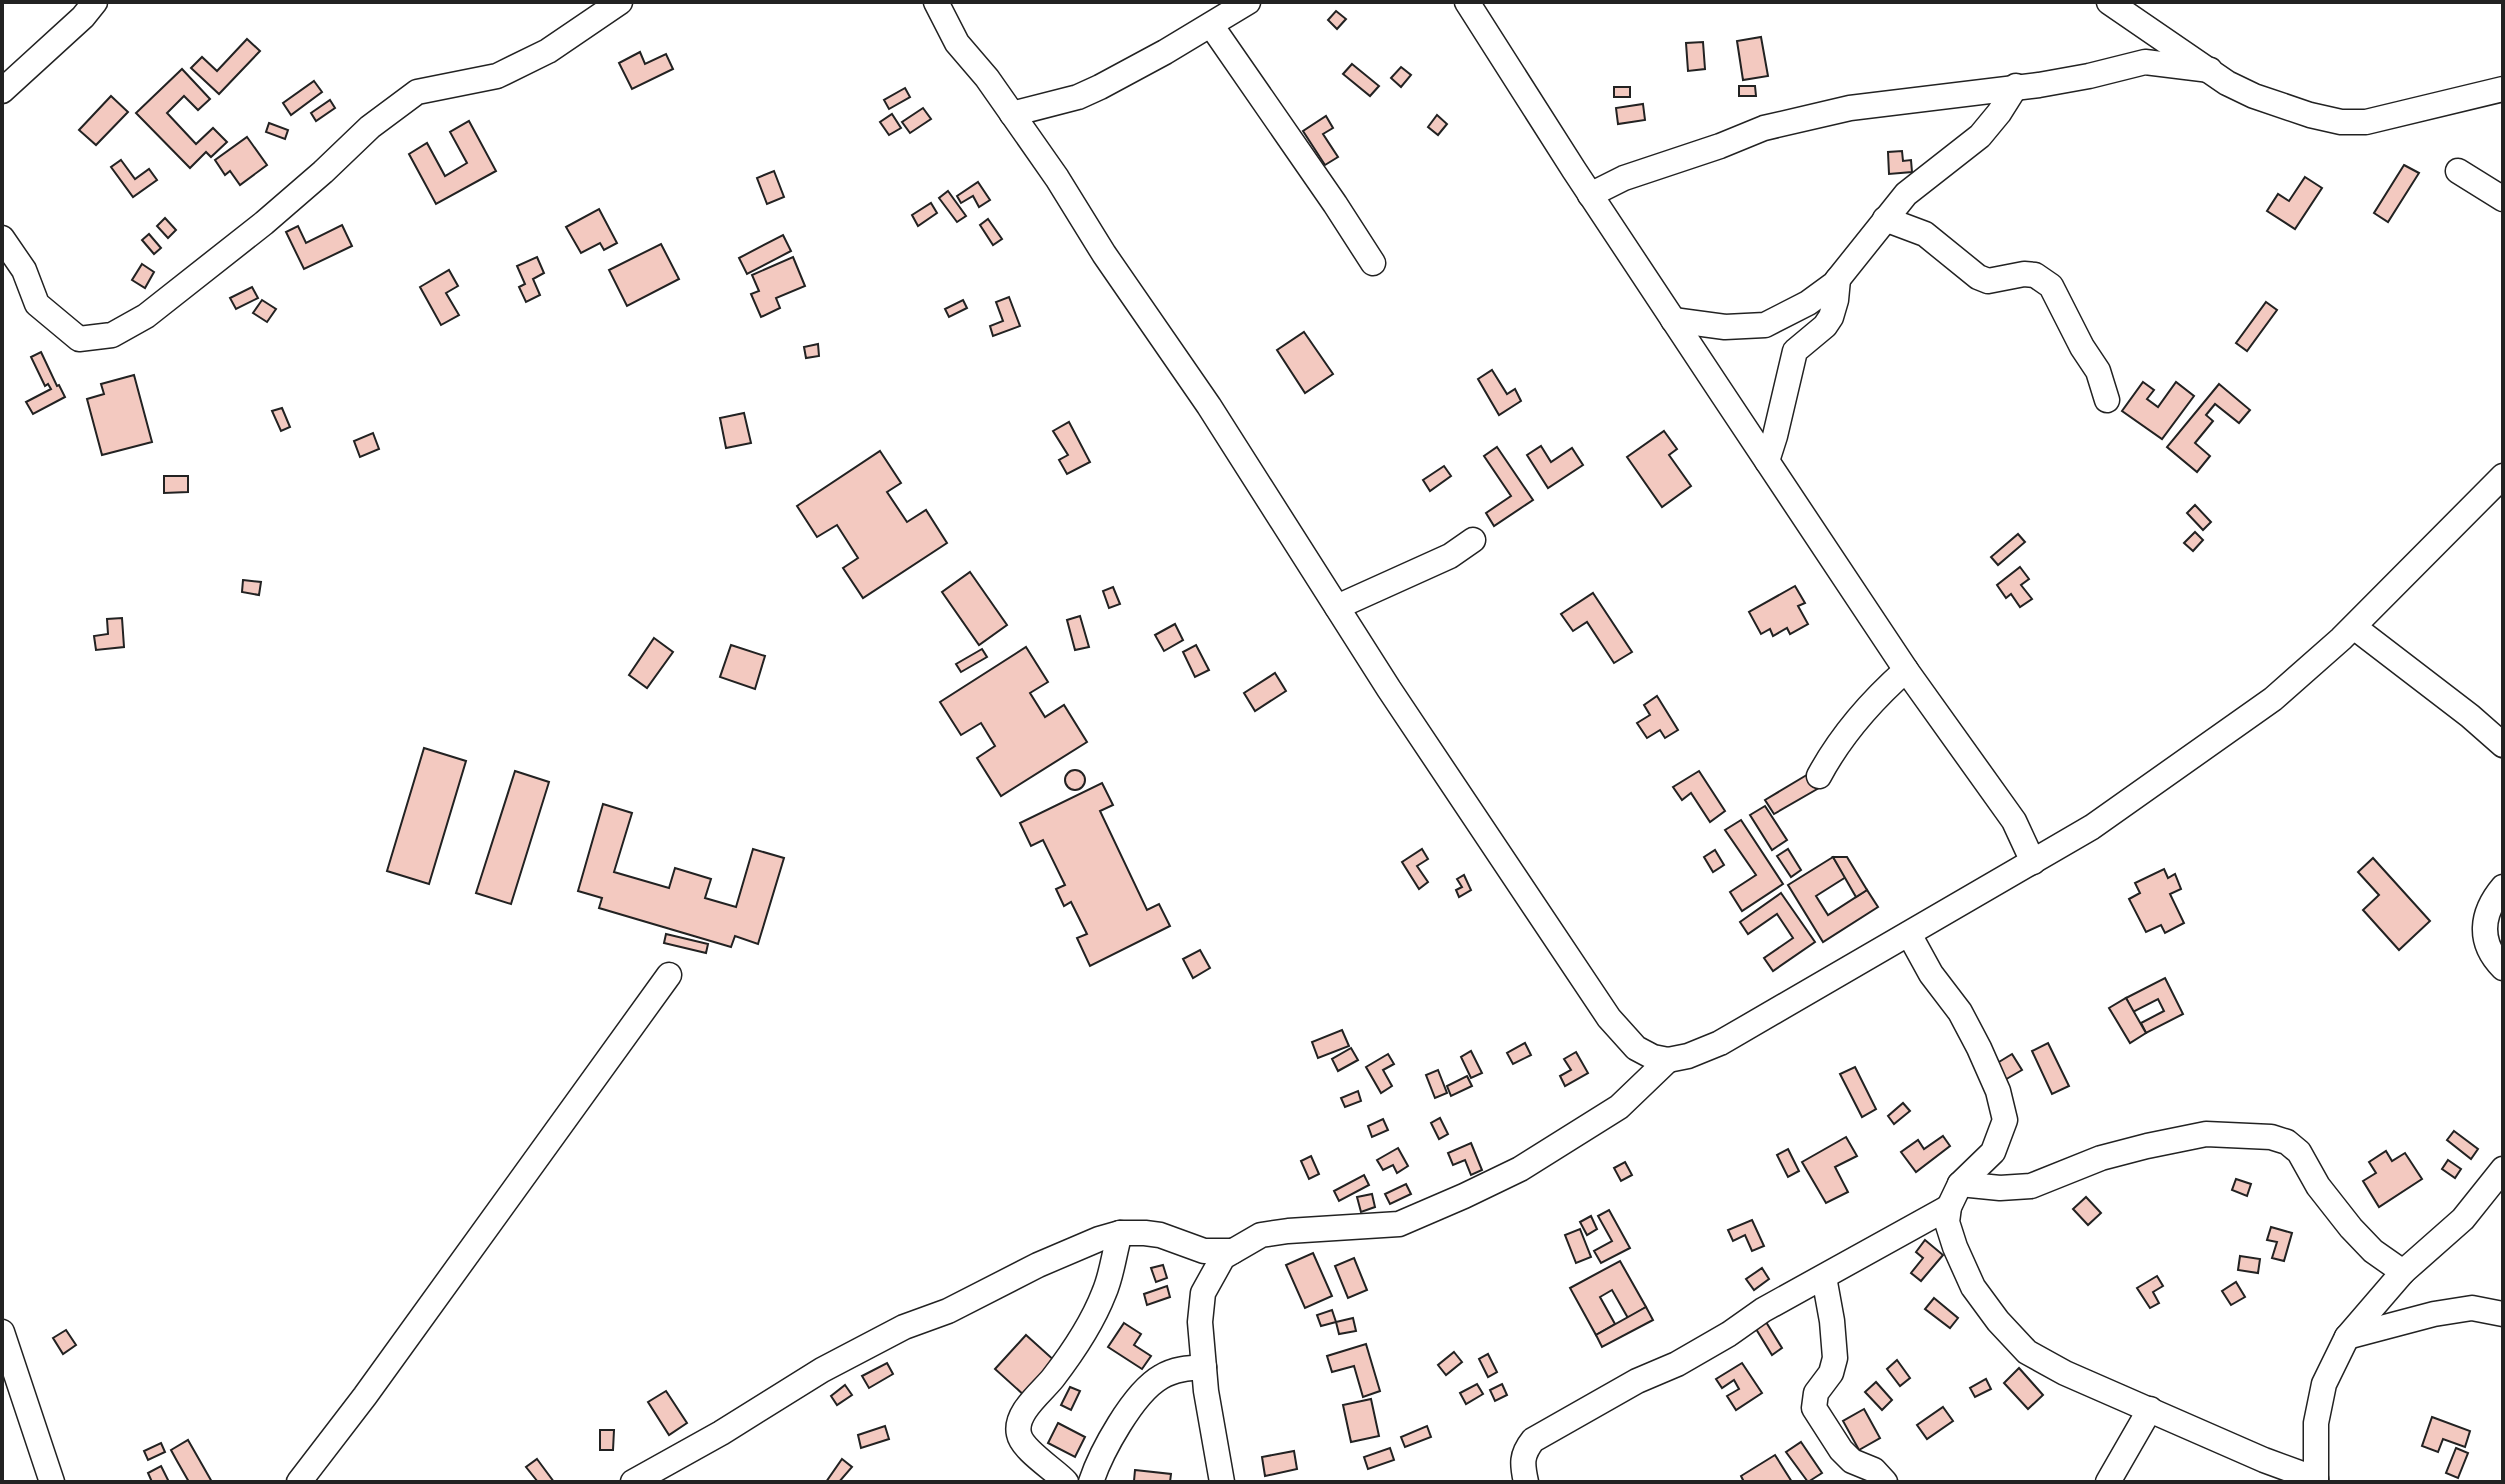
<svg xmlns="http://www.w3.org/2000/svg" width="2505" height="1484" font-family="'DM Sans',sans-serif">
<rect width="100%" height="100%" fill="#fff"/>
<g fill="#f3c9c0" stroke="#222" stroke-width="2">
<polygon points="1336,11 1346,19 1337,29 1328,20"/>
<polygon points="1761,37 1768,76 1743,80 1737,41"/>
<polygon points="247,39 260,51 219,94 191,68 202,57 217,71"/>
<polygon points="1703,42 1705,69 1688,71 1686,43"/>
<polygon points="640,52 645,64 666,54 673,69 632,89 619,63"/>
<polygon points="1352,64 1379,86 1370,96 1343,74"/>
<polygon points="1401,67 1411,75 1401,87 1391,78"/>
<polygon points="182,69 210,99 198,110 184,96 167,113 196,144 213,128 227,142 211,157 206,152 190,168 136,113"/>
<polygon points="314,81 322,92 291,115 283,103"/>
<polygon points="1739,86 1755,86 1756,96 1739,96"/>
<rect x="1614" y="87" width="16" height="10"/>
<polygon points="905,88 910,97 889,109 884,100"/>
<polygon points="111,96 128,112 96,145 79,130"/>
<polygon points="330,100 335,108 316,121 311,113"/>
<polygon points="1643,104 1645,120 1618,124 1616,108"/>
<polygon points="923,108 931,119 910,133 902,122"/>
<polygon points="892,114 901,128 889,135 880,122"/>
<polygon points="1437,115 1447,124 1438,135 1428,127"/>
<polygon points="1326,116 1333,128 1323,134 1338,157 1325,165 1303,131"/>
<polygon points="469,121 496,171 436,204 409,154 427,143 445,176 467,163 450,132"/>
<polygon points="269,123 288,130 285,139 266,132"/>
<polygon points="247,137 267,165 240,185 230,171 225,175 215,160"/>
<polygon points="1902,151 1903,161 1911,160 1912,172 1889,174 1888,152"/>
<polygon points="121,160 135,179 149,169 157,180 133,197 111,167"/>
<polygon points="2404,165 2419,173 2388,222 2374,213"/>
<polygon points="774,171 784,197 767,204 757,178"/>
<polygon points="2305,177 2322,188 2295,229 2267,211 2278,194 2289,201"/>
<polygon points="978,182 990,200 979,207 973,196 961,203 957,196"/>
<polygon points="948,191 966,216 957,222 939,198"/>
<polygon points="931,203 937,213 918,226 912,215"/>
<polygon points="599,209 617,243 604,250 600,243 581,253 566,227"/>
<polygon points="165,218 176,230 168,238 157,226"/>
<polygon points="988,219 1002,239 993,245 980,225"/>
<polygon points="342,225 352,246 304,269 286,232 298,226 306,243"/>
<polygon points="149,234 161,248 154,254 142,240"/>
<polygon points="783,235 791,251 747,274 739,258"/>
<polygon points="661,244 679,279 627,306 609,270"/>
<polygon points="537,257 544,273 533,279 540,295 526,302 519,287 525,284 517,266"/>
<polygon points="793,257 805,286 776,298 780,308 761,317 751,294 759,291 752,275"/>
<polygon points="142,264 154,272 145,288 132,280"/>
<polygon points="449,270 458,286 446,293 459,315 441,325 420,287"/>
<polygon points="252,287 258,298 236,309 230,298"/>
<polygon points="1009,297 1020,326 993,336 990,326 1003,321 996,302"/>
<polygon points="262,300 276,309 267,322 253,313"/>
<polygon points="963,300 967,308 949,317 945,309"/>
<polygon points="2266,302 2277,310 2247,351 2236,343"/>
<polygon points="1304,332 1333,374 1305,393 1277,350"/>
<polygon points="818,344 819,356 806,358 804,347"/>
<polygon points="41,352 57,386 59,385 65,397 33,414 26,402 51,389 48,384 45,386 31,357"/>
<polygon points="1492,370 1507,394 1515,389 1521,401 1499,415 1478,379"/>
<polygon points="134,375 152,442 102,455 87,399 104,394 101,384"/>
<polygon points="2143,382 2154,390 2147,399 2158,407 2176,382 2194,396 2162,439 2122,411"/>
<polygon points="2219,384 2250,410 2239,423 2215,404 2206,415 2213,421 2195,443 2210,456 2197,472 2167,447"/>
<polygon points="282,408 290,427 281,431 272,411"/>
<polygon points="744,413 751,443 726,448 720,418"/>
<polygon points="1069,422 1090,462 1067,474 1059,460 1068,455 1053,431"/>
<polygon points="1664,431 1677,449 1669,455 1691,486 1662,507 1627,457"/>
<polygon points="373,433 379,449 360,457 354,441"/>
<polygon points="1541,446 1551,462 1572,448 1583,465 1548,488 1527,455"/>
<polygon points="1497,447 1533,500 1494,526 1486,513 1511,496 1484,456"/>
<polygon points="880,451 901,483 887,492 907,522 926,510 947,543 863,598 843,568 858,558 837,525 817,537 797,506"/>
<polygon points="1444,466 1451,476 1430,491 1423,480"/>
<polygon points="164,476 188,476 188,492 164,493"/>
<polygon points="2195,505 2211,522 2203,530 2187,513"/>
<polygon points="2195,532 2203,540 2193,551 2184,543"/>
<polygon points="2018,534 2025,542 1998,565 1991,557"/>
<polygon points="2020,567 2029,579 2021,585 2032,599 2020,607 2011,594 2006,598 1997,585"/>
<polygon points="970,572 1007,625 979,645 942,592"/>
<polygon points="243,580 261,582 259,595 242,592"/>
<polygon points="1795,586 1805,603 1798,606 1808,624 1790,634 1787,628 1773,636 1770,629 1761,634 1749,612"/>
<polygon points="1113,587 1120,604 1109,608 1103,591"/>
<polygon points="1593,593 1632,652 1614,663 1587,622 1573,631 1561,614"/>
<polygon points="1080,616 1089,647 1075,650 1067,620"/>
<polygon points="122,618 124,647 96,650 94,636 108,634 107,619"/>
<polygon points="1175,624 1183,640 1164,651 1155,635"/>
<polygon points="654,638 673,652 647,688 629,675"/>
<polygon points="731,645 765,656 755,689 720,677"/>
<polygon points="1196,645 1209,670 1195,677 1183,652"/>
<polygon points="1026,647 1048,682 1030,693 1045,717 1064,705 1087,742 1001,796 977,758 995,746 981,723 961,735 940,702"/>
<polygon points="982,649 987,657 961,672 956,664"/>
<polygon points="1275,673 1286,691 1255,711 1244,693"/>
<polygon points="1657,696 1678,730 1665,738 1660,730 1647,738 1637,723 1650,715 1644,705"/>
<polygon points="424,748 466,761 429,884 387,871"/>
<circle cx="1075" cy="780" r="10"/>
<polygon points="515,771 549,782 511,904 476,893"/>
<polygon points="1699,771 1725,811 1710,822 1691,793 1682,800 1673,787"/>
<polygon points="1810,773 1819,788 1774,814 1765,800"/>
<polygon points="1102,783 1113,805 1100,811 1147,910 1159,904 1170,926 1090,966 1077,938 1087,934 1071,902 1064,906 1056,889 1065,885 1043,840 1031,846 1020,823"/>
<polygon points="603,804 632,813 614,872 669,888 675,868 711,879 705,898 736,907 753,849 784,858 758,944 735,936 731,947 599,908 602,898 578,891"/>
<polygon points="1765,806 1787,840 1772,850 1750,815"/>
<polygon points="1741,820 1783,884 1742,911 1730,892 1756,875 1725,830"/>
<polygon points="1422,849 1428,859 1417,866 1428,882 1419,889 1402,862"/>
<polygon points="1788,849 1801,870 1791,877 1777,856"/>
<polygon points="1715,850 1724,865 1713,872 1704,857"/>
<polygon points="1833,857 1846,877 1816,896 1828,915 1867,890 1878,907 1823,942 1788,885"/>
<polygon points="1833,857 1847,857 1867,890 1856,897"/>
<polygon points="2373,858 2430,921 2399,950 2363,910 2379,895 2358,872"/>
<polygon points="2164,869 2168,878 2175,874 2181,889 2170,894 2184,923 2165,933 2161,925 2146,932 2129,899 2140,893 2135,883"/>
<polygon points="1464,875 1471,890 1459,897 1456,890 1462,887 1457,879"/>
<polygon points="1781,893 1815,942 1773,971 1764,958 1793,938 1777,914 1748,934 1740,922"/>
<polygon points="666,934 708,944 706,953 664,943"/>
<polygon points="1200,950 1210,968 1193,978 1183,959"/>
<polygon points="2165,978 2183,1014 2146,1033 2141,1023 2164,1011 2158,999 2133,1012 2126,998"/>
<polygon points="2126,998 2146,1033 2130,1043 2109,1008"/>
<polygon points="1342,1030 1349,1046 1318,1058 1312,1042"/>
<polygon points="1525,1043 1531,1055 1513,1064 1507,1053"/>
<polygon points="2048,1043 2069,1086 2052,1094 2032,1051"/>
<polygon points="1351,1048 1358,1060 1338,1071 1332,1059"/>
<polygon points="1471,1051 1482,1073 1471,1078 1461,1057"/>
<polygon points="1576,1052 1588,1073 1565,1086 1560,1076 1571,1070 1564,1059"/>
<polygon points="1388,1054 1394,1064 1383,1070 1392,1086 1381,1093 1366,1067"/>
<polygon points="2012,1054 2022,1070 2003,1081 1994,1065"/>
<polygon points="1855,1067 1876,1109 1862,1117 1840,1074"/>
<polygon points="1438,1070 1447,1093 1435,1098 1426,1075"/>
<polygon points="1467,1076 1472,1086 1451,1096 1447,1086"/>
<polygon points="1358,1091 1361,1101 1345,1107 1341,1098"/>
<polygon points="1903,1103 1910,1111 1894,1124 1888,1116"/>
<polygon points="1440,1118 1448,1134 1439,1139 1431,1123"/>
<polygon points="1383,1119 1388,1130 1372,1137 1368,1126"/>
<polygon points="2454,1131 2478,1149 2471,1159 2447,1140"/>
<polygon points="1943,1136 1950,1146 1916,1172 1901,1152 1918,1140 1924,1149"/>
<polygon points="1846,1137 1857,1156 1835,1167 1848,1192 1826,1203 1802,1162"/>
<polygon points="1471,1143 1482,1170 1471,1175 1465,1160 1453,1165 1448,1153"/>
<polygon points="1398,1148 1408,1166 1397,1173 1393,1165 1383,1170 1377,1160"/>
<polygon points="1788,1149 1799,1171 1788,1177 1777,1155"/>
<polygon points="2386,1151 2392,1161 2405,1153 2422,1179 2379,1207 2363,1181 2376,1173 2369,1162"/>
<polygon points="1311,1156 1319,1174 1309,1179 1301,1161"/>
<polygon points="2448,1160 2461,1169 2455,1178 2442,1169"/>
<polygon points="1625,1162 1632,1175 1621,1181 1614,1168"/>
<polygon points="1364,1175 1369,1185 1339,1201 1334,1191"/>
<polygon points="2236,1179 2251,1184 2247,1196 2232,1190"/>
<polygon points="1406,1184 1411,1194 1390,1204 1385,1194"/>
<polygon points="1372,1194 1375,1207 1361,1212 1357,1197"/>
<polygon points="2086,1197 2101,1213 2088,1225 2073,1209"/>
<polygon points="1609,1210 1630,1248 1601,1263 1594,1251 1612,1241 1598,1216"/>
<polygon points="1591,1216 1597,1229 1587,1235 1580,1222"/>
<polygon points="1752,1220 1764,1246 1752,1251 1745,1235 1733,1241 1728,1230"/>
<polygon points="2271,1227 2292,1233 2284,1261 2272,1258 2277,1242 2267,1240"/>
<polygon points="1580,1229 1591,1257 1576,1263 1565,1235"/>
<polygon points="1925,1240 1943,1255 1921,1281 1911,1273 1923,1258 1916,1252"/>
<polygon points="1313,1253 1332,1296 1305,1308 1286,1265"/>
<polygon points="2240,1256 2260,1259 2258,1273 2238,1270"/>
<polygon points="1354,1258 1367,1290 1348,1298 1335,1266"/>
<polygon points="1620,1261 1646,1307 1628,1318 1612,1290 1600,1297 1615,1324 1596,1335 1570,1288"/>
<polygon points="1163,1265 1167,1278 1156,1282 1151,1268"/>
<polygon points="1762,1268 1769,1279 1754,1290 1746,1279"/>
<polygon points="2157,1276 2163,1286 2153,1292 2159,1303 2150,1308 2137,1288"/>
<polygon points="2236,1282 2245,1297 2231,1305 2222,1291"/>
<polygon points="1167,1286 1170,1297 1147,1305 1144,1294"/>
<polygon points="1934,1298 1958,1318 1950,1328 1925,1309"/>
<polygon points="1646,1307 1653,1320 1602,1347 1596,1335"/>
<polygon points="1332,1310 1336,1322 1321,1326 1317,1315"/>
<polygon points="1353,1318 1356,1331 1339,1334 1336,1322"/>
<polygon points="1766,1322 1782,1348 1772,1355 1756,1329"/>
<polygon points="1124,1323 1141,1334 1134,1345 1151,1356 1142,1369 1108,1347"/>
<polygon points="66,1330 76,1345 63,1354 53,1338"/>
<polygon points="1026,1335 1056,1362 1026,1397 995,1369"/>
<polygon points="1366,1344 1380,1391 1363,1397 1354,1366 1332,1372 1327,1356"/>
<polygon points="1454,1352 1462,1362 1446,1375 1438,1365"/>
<polygon points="1488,1354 1497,1372 1488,1377 1479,1359"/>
<polygon points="1897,1360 1910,1378 1900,1386 1887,1369"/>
<polygon points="887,1363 893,1374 869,1388 862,1376"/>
<polygon points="1742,1363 1762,1393 1736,1410 1727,1396 1739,1389 1734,1380 1722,1388 1716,1379"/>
<polygon points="2019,1368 2043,1395 2028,1409 2004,1383"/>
<polygon points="1986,1379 1991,1389 1975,1397 1970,1388"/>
<polygon points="1876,1382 1892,1400 1882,1410 1865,1392"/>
<polygon points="1477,1384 1483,1394 1466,1404 1460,1393"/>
<polygon points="1502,1384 1507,1395 1495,1401 1490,1390"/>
<polygon points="845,1385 852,1395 837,1405 831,1396"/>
<polygon points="1070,1387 1080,1391 1071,1410 1061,1405"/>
<polygon points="666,1391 687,1423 669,1435 648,1402"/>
<polygon points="1371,1399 1379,1436 1351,1442 1343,1405"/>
<polygon points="1943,1407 1953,1421 1927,1439 1917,1425"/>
<polygon points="1864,1409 1880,1438 1859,1450 1843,1421"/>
<polygon points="2432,1417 2470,1431 2465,1447 2443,1439 2438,1452 2422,1446"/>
<polygon points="1058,1423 1085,1437 1075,1457 1048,1443"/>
<polygon points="885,1426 889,1439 861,1448 858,1435"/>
<polygon points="1427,1426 1431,1437 1405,1447 1401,1437"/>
<polygon points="600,1430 614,1430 613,1450 600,1450"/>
<polygon points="188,1440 212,1482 189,1482 177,1461 171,1450"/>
<polygon points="1801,1442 1822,1473 1808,1482 1786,1452"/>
<polygon points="161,1443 165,1452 148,1460 144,1451"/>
<polygon points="1390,1448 1394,1460 1368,1469 1364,1457"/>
<polygon points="2456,1448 2468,1453 2458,1478 2446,1473"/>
<polygon points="1294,1451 1297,1469 1265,1476 1262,1457"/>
<polygon points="1775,1455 1792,1482 1744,1482 1741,1476"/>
<polygon points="537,1459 554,1482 538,1482 526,1467"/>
<polygon points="842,1459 852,1467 839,1482 826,1482"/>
<polygon points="161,1466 169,1482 152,1482 148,1473"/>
<polygon points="1135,1470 1171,1474 1170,1482 1134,1481"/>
</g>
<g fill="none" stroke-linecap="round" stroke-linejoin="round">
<defs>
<g id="minor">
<polyline points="936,2 957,43 987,78 1057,178 1104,254 1209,406 1389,689 1609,1018 1636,1048 1653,1057 1668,1060 1688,1056 1720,1043 2092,827 2273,699 2341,639 2503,476"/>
<polyline points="1467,2 1574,170 1723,395 1906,670 2014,821 2033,862"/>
<polyline points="2109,2 2227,83 2254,96 2310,115 2341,122 2366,122 2503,89"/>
<polyline points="1211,25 1335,204 1373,263"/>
<polyline points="2,91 83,17 95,2"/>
<polyline points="1012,114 1078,97 1100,87 1165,52 1248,2"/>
<polyline points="2458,171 2503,199"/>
<polyline points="1590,195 1624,178 1720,146 1764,128 1850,108 2039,85 2089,76 2145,62 2210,70"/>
<polyline points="1885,219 1925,234 1978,277 1988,281 2024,274 2035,275 2051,286 2082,347 2098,371 2107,400"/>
<polyline points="2,238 24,270 37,304 79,339 112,335 146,316 264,223 323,172 370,127 417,92 497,76 548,51 620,2"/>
<polyline points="1673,320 1725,327 1765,325 1808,303 1834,284 1906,194 1980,136 1999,113 2016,86"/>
<polyline points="1767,461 1775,436 1795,351 1825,326 1831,317 1836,300 1838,279"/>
<polyline points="1337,607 1450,556 1473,540"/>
<polyline points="2354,627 2470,716 2503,745"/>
<path d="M1819 776C1841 735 1871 701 1906 670"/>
<path d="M2503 887C2481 913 2477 942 2503 968"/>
<polyline points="1909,934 1931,974 1960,1012 1979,1048 1998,1091 2005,1120 1993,1152 1960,1184 1949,1207 1947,1222 1955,1247 1973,1287 1998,1321 2027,1352 2065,1373 2264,1460 2316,1479"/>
<polyline points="1960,1184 2000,1188 2031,1186 2101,1158 2147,1146 2206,1134 2271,1137 2287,1142 2299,1152 2318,1186 2351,1228 2373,1251 2403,1272"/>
<polyline points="1824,1277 1832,1321 1835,1358 1831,1373 1816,1393 1814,1408 1841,1450 1852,1461 1874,1470 1885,1482"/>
<polyline points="2,1332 52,1482"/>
<polyline points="2347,1337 2434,1314 2472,1308 2503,1314"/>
<polyline points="299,1482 365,1396 669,975"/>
<polyline points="633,1482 721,1433 822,1370 904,1327 948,1311 1038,1265 1099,1239 1120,1233 1145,1233 1160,1235 1204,1251 1233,1251"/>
<path d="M1066 1482C1055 1470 1022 1450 1019 1434 1014 1413 1042 1392 1053 1378 1073 1352 1092 1324 1104 1293 1112 1275 1114 1253 1120 1233"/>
<path d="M1091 1482C1101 1452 1133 1393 1161 1377 1174 1369 1189 1368 1204 1367"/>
<polyline points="1222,1482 1206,1391 1200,1322 1203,1293 1223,1257 1261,1235 1288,1231 1399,1224 1464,1196 1520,1169 1619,1107 1668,1060"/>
<path d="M1526 1482C1522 1464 1521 1455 1533 1440L1637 1381 1677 1364 1729 1334 1763 1310 1949 1207"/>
<polyline points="2108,1482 2150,1409"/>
<polyline points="2316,1482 2316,1423 2324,1384 2347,1337 2403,1272 2463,1219 2503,1169"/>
</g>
</defs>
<use href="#minor" stroke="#222" stroke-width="27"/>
<use href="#minor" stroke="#fff" stroke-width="24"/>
</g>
<rect width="2505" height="1484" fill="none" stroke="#222222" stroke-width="8"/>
</svg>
